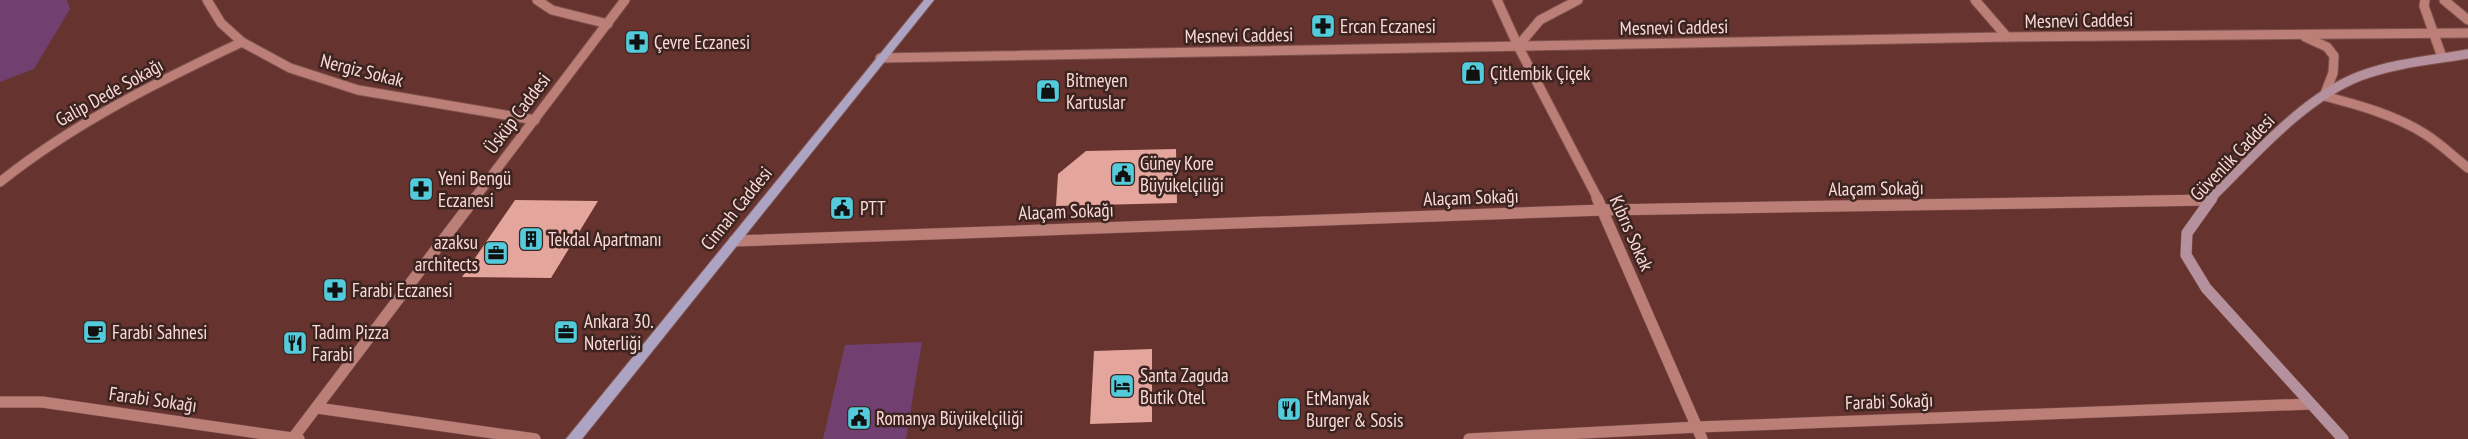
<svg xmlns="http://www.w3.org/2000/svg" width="2468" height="439" font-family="'PT Sans Narrow',sans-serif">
<rect width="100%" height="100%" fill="#67332e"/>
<g fill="#714070">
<polygon points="0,0 67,0 70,9 34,69 0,82"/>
<polygon points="922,342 906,439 823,439 845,345"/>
</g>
<g fill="#e4a59d">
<polygon points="1176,149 1177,203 1056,206 1058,174 1086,151"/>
<polygon points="515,200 598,201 551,278 462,277"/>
<polygon points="1152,349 1152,422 1090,424 1094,351"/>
</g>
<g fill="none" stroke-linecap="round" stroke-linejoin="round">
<defs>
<g id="minor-far1">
<polyline points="207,0 221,23 242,42 290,68 358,90 535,120"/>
<polyline points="537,0 552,10 608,24"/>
<polyline points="1497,0 1518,46 1598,199"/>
<polyline points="1975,0 2007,37"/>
<polyline points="2425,0 2424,6 2442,57"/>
<polyline points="2444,0 2468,20"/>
<path d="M2305 37 2327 47 2334 56 2333 73 2324 96C2359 105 2395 115 2425 134 2441 144 2454 157 2468 168"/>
<polyline points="1518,46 1540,20 1578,0"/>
<polyline points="880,58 2007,37 2468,33"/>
<path d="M0 182C74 123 157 82 242 42"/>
<polyline points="474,199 625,0"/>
</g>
<g id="minor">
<polyline points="1597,198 1702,439"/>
<polyline points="734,241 1604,210 2209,200"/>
<polyline points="0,402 42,402 299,439"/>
<polyline points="317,408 535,439"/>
<polyline points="293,438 475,198"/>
<polyline points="1469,439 1698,427 2310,404"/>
</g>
<path id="secondary-far1" d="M2210 199C2253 157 2303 98 2360 76 2395 63 2432 60 2468 54"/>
<polyline id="secondary" points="2212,198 2187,233 2186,255 2206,288 2343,439"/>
<polygon id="primary" points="924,0 934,0 582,439 566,439"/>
</defs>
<use href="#minor-far1" stroke="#7f534f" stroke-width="11"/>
<use href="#minor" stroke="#7f534f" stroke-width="12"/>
<use href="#secondary-far1" stroke="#7f534f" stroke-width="11"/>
<use href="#secondary" stroke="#7f534f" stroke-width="12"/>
<use href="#primary" stroke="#7f534f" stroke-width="2"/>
<use href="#minor-far1" stroke="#bb7f77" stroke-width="9"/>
<use href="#minor" stroke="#bb7f77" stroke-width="11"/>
<use href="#secondary-far1" stroke="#b4919c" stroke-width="9"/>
<use href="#secondary" stroke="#b4919c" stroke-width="11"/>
<use href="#primary" fill="#ada3c2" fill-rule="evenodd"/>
</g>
<defs>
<symbol id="pharmacy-square" viewBox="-11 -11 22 22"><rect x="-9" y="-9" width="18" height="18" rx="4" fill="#53cbdb" stroke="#3c2421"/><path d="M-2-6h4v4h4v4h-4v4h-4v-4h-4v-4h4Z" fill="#111"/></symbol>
<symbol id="shop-square" viewBox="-11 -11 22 22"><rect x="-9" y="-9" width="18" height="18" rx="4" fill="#53cbdb" stroke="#3c2421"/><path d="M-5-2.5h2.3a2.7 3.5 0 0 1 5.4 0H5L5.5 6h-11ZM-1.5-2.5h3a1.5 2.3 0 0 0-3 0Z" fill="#111"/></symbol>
<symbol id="civic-square" viewBox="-11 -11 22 22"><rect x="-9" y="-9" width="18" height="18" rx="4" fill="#53cbdb" stroke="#3c2421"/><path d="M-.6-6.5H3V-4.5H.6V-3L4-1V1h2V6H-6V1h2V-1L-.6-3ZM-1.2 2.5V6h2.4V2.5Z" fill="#111"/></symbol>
<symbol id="building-square" viewBox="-11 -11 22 22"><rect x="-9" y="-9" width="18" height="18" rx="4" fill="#53cbdb" stroke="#3c2421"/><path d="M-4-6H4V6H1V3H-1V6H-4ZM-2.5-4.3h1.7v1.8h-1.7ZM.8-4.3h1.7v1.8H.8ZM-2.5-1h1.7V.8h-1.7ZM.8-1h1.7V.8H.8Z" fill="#111"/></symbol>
<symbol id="office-square" viewBox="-11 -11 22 22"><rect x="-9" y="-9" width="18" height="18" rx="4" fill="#53cbdb" stroke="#3c2421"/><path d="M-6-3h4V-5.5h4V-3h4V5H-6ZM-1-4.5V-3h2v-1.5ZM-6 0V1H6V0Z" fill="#111"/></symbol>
<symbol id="cafe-square" viewBox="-11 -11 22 22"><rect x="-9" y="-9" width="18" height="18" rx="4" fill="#53cbdb" stroke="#3c2421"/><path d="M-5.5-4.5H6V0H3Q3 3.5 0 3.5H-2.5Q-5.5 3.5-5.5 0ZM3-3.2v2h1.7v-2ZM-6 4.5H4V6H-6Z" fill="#111"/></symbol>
<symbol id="restaurant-square" viewBox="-11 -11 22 22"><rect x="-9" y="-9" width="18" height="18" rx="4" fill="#53cbdb" stroke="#3c2421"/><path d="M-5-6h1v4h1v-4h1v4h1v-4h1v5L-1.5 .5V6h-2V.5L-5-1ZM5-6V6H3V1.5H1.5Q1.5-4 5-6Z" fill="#111"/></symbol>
<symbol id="hotel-square" viewBox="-11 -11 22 22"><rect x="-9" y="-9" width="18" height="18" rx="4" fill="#53cbdb" stroke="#3c2421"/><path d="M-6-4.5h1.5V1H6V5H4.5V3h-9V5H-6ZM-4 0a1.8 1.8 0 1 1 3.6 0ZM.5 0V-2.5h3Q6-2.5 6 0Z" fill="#111"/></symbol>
</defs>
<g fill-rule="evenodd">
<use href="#pharmacy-square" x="1309" y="12" width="28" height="28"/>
<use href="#pharmacy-square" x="623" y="28" width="28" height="28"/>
<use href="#shop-square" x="1459" y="59" width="28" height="28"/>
<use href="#shop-square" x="1034" y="77" width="28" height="28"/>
<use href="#civic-square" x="1109" y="160" width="28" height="28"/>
<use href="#pharmacy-square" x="407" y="175" width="28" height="28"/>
<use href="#civic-square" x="828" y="194" width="28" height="28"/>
<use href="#building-square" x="517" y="225" width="28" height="28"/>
<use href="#office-square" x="482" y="239" width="28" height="28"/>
<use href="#pharmacy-square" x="321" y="276" width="28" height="28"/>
<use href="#cafe-square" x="81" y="318" width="28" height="28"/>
<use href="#office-square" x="552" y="318" width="28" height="28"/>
<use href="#restaurant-square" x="281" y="329" width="28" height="28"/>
<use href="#hotel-square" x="1108" y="372" width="28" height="28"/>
<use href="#restaurant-square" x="1275" y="395" width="28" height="28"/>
<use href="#civic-square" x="845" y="404" width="28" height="28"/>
</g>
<g text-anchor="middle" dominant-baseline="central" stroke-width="5" stroke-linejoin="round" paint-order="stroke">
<g font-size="19" fill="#fcdad6" stroke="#3c2421">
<text transform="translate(2079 20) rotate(-1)">Mesnevi Caddesi</text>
<text transform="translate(1674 27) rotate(-1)">Mesnevi Caddesi</text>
<text transform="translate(1239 35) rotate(-1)">Mesnevi Caddesi</text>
<text transform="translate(362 70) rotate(14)">Nergiz Sokak</text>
<text transform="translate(109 92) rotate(-29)">Galip Dede Sokağı</text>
<text transform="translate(517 113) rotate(-53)">Üsküp Caddesi</text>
<text transform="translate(2232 157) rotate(-46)">Güvenlik Caddesi</text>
<text transform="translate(1876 188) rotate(-1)">Alaçam Sokağı</text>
<text transform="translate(1471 197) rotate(-2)">Alaçam Sokağı</text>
<text transform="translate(736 208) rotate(-51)">Cinnah Caddesi</text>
<text transform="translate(1066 211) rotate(-2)">Alaçam Sokağı</text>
<text transform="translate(1632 233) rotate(66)">Kıbrıs Sokak</text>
<text transform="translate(153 399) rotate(8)">Farabi Sokağı</text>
<text transform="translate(1889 401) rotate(-2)">Farabi Sokağı</text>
</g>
<g font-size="19" fill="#fcdad6" stroke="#3c2421" text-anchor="start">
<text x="1340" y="26">Ercan Eczanesi</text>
<text x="654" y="42">Çevre Eczanesi</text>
<text x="1490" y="73">Çitlembik Çiçek</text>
<text x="1066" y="80">Bitmeyen<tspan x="1066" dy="22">Kartuslar</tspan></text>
<text x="1140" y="163">Güney Kore<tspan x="1140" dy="22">Büyükelçiliği</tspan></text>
<text x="438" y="178">Yeni Bengü<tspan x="438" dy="22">Eczanesi</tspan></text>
<text x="860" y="208">PTT</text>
<text x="548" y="239">Tekdal Apartmanı</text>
<text x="478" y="242" text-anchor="end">azaksu<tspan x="478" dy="22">architects</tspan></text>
<text x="352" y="290">Farabi Eczanesi</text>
<text x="584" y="321">Ankara 30.<tspan x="584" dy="22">Noterliği</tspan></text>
<text x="112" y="332">Farabi Sahnesi</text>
<text x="312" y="332">Tadım Pizza<tspan x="312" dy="22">Farabi</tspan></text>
<text x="1140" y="375">Santa Zaguda<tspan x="1140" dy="22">Butik Otel</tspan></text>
<text x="1306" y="398">EtManyak<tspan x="1306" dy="22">Burger &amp; Sosis</tspan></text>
<text x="876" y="418">Romanya Büyükelçiliği</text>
</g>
</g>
</svg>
